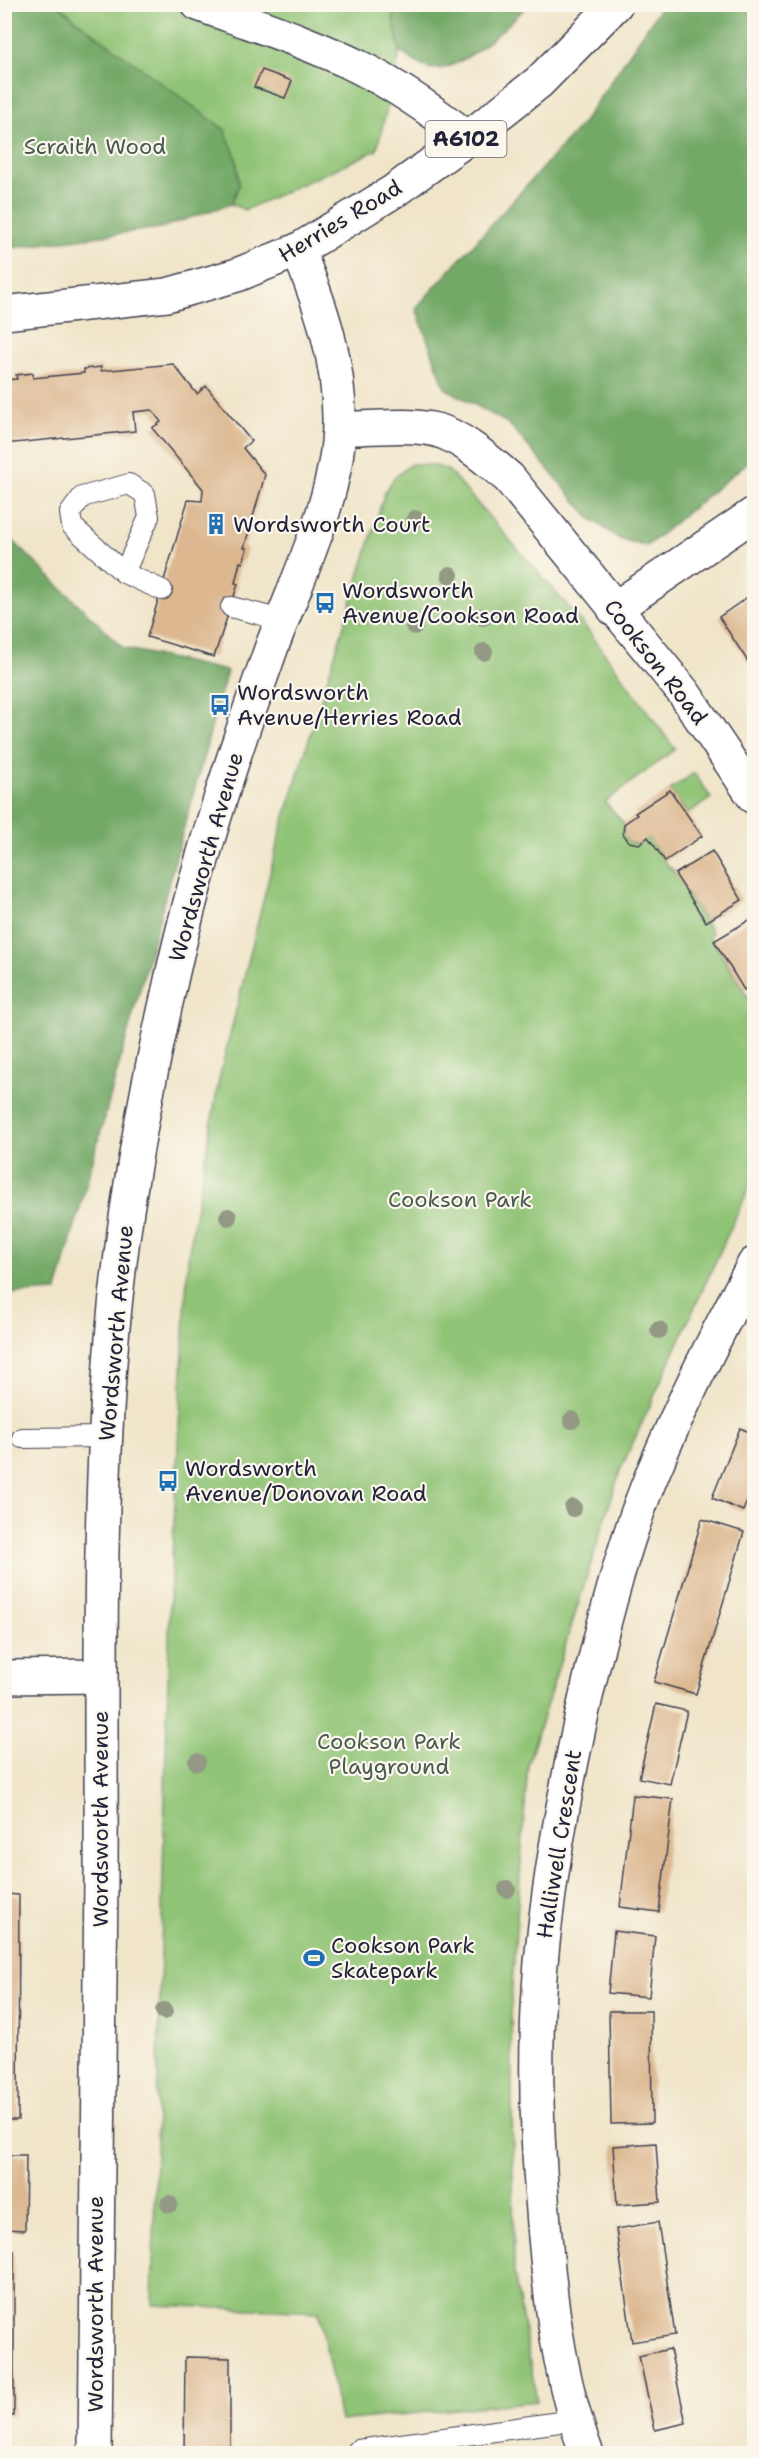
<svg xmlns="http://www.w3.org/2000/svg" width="759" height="2458" font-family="'Shantell Sans',sans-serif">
<rect width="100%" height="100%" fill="#fbf7ec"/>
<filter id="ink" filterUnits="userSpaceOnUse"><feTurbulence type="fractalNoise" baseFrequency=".0167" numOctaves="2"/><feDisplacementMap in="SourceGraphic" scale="12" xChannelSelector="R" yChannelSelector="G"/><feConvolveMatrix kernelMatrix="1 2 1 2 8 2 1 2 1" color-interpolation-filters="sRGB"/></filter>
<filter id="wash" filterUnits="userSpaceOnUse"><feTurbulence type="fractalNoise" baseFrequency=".008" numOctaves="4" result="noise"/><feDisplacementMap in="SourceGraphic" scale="24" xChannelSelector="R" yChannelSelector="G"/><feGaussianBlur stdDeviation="1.35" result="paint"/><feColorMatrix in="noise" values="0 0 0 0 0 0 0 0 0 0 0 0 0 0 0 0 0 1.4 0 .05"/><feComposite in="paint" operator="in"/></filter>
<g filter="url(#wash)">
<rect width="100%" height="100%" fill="#f0e5c9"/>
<g fill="#8fc375" stroke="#587258" stroke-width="1.5">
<polygon points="59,5 395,5 393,19 400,52 377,150 245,210 231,204 239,185 236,157"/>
<polygon points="411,464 432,465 448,470 581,621 675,749 605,802 624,824 623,834 629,842 639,844 648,837 670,869 672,868 712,933 709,935 747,996 754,994 754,1153 751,1157 754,1162 754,1177 620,1471 528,1764 511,2001 514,2273 537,2401 340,2421 319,2312 152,2305 170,1596 188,1257 219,1079 280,833 385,492 394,478"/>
<polygon points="694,773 711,798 687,814 670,790"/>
</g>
<g fill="#73a966" stroke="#4a6650" stroke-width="1.5">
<polygon points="663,4 754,5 754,457 647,546 620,539 591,519 509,424 445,388 416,308 582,124"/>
<polygon points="4,5 59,5 76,20 225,130 236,157 239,185 231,204 160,228 5,249"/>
<path d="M395 5V4L528 5C509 24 457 77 428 68 419 65 409 57 400 52L393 19Z"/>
<polygon points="5,533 123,648 227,671 57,1291 5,1294"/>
</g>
<g id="blocks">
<g fill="#dcb790">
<polygon points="262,70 292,81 285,98 254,87"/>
<polygon points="173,364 197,394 206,386 251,441 243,448 265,475 244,548 247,548 243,563 240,562 235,583 238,584 214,657 147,637 188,500 202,501 203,489 152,428 161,422 152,410 133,412 135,431 4,444 4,380 17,379 16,375 33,373 33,378 84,373 84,369 101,367 101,371"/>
<polygon points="752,594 754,597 754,671 719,617"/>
<polygon points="670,790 702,836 665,861 648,837 639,844 629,842 623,834 624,824 637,815 635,813"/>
<polygon points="712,851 742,900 706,922 675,874"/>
<polygon points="751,919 754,924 754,984 744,990 714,941"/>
<polygon points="740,1428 754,1434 754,1483 743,1511 712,1498"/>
<polygon points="702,1519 744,1532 696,1694 654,1682"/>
<polygon points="656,1704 687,1711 670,1784 639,1778"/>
<polygon points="633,1795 673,1799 659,1912 620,1907"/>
<polygon points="4,1894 19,1895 18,2120 4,2120"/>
<polygon points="614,1931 655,1936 649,1997 608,1993"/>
<polygon points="609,2011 651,2011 652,2123 611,2124"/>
<polygon points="656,2143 660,2202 617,2205 613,2146"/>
<polygon points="4,2155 26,2155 25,2230 4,2229"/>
<polygon points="658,2222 675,2335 632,2342 616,2229"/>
<rect x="4" y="2251" width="10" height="165"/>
<polygon points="670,2349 686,2423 655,2430 639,2356"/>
<polygon points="185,2357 230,2358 230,2454 184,2454"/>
</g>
</g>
</g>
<g filter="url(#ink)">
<use href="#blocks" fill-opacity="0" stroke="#413f50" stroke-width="1.5"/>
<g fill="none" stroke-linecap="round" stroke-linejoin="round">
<defs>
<g id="service">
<polyline points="124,573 149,517 145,494 129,484 82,497 70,513 72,526 124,573 162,590"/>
<polyline points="231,607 282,620"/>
<polyline points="22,1438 106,1437"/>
<polyline points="358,2450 574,2420"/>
</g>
<g id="minor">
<path d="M198 4C253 24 309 42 361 68 399 87 434 112 468 138"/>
<path d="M340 429C368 428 419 422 445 433 469 443 490 462 509 478L684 693 754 797"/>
<polyline points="614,609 754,514"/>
<path d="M587 2454C558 2377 549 2292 543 2211 536 2129 534 2045 541 1963 550 1865 569 1767 592 1671 609 1603 627 1534 654 1470 683 1400 718 1331 754 1264"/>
</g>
<g id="tertiary">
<polyline points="4,1677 100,1676"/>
<path d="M95 2454C96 2262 99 2070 101 1879 102 1699 97 1518 112 1338 122 1222 142 1108 168 994 193 877 231 761 271 649 296 581 339 496 339 423 340 361 321 306 298 250"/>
</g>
<polyline id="primary" points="4,313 167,295 237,275 298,250 394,191 468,138 539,82 616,4"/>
</defs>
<use href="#service" stroke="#413f50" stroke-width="22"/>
<use href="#minor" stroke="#413f50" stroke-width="36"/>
<use href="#tertiary" stroke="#413f50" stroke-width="36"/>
<use href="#primary" stroke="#413f50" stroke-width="36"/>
<use href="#service" stroke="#fff" stroke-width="20"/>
<use href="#minor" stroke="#fff" stroke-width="33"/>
<use href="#tertiary" stroke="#fff" stroke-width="33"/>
<use href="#primary" stroke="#fff" stroke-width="33"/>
</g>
<g fill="#949986">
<circle cx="415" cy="519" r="9"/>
<circle cx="450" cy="575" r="9"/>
<circle cx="483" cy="617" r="9"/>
<circle cx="414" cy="626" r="9"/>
<circle cx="484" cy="652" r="9"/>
<circle cx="228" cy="1217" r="9"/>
<circle cx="659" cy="1330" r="9"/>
<circle cx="572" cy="1420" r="9"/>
<circle cx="573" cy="1508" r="9"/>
<circle cx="197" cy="1762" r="9"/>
<circle cx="507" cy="1889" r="9"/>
<circle cx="164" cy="2011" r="9"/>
<circle cx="169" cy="2204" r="9"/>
</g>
</g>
<defs>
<symbol id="building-bare" viewBox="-9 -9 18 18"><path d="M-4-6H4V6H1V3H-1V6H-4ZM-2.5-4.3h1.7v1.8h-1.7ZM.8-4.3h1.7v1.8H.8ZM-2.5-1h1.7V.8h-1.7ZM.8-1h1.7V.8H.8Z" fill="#1f6fb2" stroke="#fbf7ec" stroke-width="2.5" paint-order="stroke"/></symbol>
<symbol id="bus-bare" viewBox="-9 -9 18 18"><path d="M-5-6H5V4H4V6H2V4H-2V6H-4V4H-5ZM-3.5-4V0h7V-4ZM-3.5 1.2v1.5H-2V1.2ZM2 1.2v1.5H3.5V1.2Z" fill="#1f6fb2" stroke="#fbf7ec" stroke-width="2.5" paint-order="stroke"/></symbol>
<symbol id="stadium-bare" viewBox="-9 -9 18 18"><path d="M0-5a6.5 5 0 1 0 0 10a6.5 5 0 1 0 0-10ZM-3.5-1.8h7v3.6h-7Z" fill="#1f6fb2" stroke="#fbf7ec" stroke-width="2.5" paint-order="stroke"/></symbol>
</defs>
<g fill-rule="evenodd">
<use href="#building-bare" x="201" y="509" width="30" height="30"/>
<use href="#bus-bare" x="310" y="588" width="30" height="30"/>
<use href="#bus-bare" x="205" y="690" width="30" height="30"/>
<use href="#bus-bare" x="153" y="1466" width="30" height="30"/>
<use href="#stadium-bare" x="299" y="1943" width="30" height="30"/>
</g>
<g text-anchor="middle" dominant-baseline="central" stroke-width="4.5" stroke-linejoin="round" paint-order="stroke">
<rect fill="#fbf7ec" stroke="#636270" stroke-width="1.5" x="425.5" y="121" width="81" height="36" rx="4.5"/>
<g font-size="21" font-weight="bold" fill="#22223b">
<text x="466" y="139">A6102</text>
</g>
<g font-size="22" fill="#485a4f" stroke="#fbf7ec">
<text x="95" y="146">Scraith Wood</text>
<text x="460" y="1199">Cookson Park</text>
<text x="389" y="1741">Cookson Park<tspan x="389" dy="25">Playground</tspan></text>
</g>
<g font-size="22" fill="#22223b" stroke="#fbf7ec">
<text transform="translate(340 221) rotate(-31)">Herries Road</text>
<text transform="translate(656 662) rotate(52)">Cookson Road</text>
<text transform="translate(206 857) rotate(-74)">Wordsworth Avenue</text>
<text transform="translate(116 1333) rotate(-85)">Wordsworth Avenue</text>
<text transform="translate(100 1819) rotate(-90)">Wordsworth Avenue</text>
<text transform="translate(559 1844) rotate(-81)">Halliwell Crescent</text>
<text transform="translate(95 2304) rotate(-90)">Wordsworth Avenue</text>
</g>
<g font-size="22" fill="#22223b" stroke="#fbf7ec" text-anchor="start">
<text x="233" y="524">Wordsworth Court</text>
<text x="342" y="590">Wordsworth<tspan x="342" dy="25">Avenue/Cookson Road</tspan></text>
<text x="237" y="692">Wordsworth<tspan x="237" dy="25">Avenue/Herries Road</tspan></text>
<text x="185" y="1468">Wordsworth<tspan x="185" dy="25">Avenue/Donovan Road</tspan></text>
<text x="331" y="1945">Cookson Park<tspan x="331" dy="25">Skatepark</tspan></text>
</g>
</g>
<rect width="759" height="2458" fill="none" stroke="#fbf7ec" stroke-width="24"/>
</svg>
